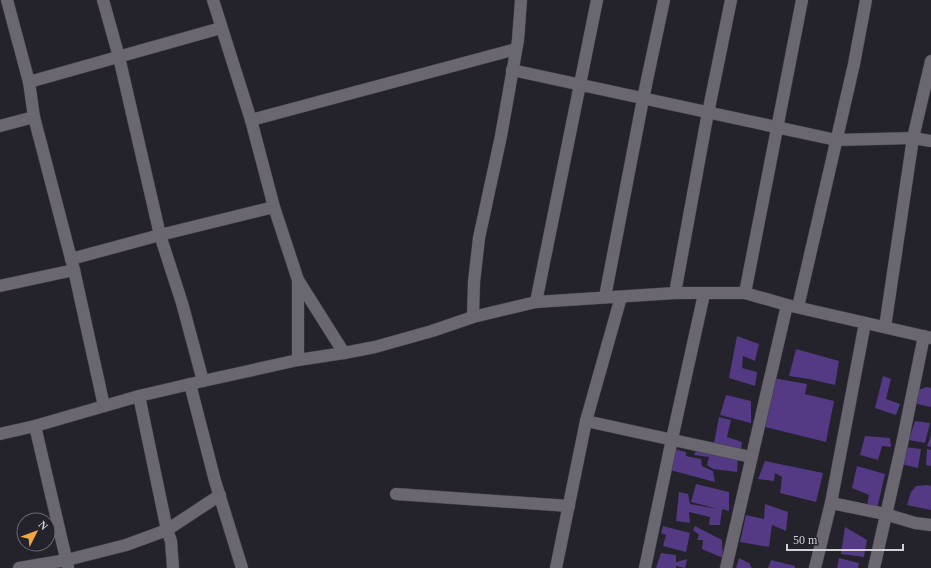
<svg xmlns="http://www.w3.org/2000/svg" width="931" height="568" font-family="Georgia,serif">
<rect width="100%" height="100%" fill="#24222a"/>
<g fill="#543984">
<polygon points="737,336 759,344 755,361 743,356 742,368 757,372 755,386 729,378"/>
<polygon points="796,349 839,361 835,385 809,379 789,376"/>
<polygon points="883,376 891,379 886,399 900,404 896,415 875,408"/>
<polygon points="773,378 807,384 805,394 834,401 826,442 765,427"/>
<polygon points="927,387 931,388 931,407 917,404 918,390"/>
<polygon points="726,395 751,401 751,423 720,415"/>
<polygon points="719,417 731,420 727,437 742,442 741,451 714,443"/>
<polygon points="915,421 930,423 925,443 909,440"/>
<polygon points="931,435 931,447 927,446"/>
<polygon points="865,436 890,438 891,447 882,446 878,460 860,455"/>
<polygon points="698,447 738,457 737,472 713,469 707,465 709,457 694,455"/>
<polygon points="904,447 921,449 918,468 901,464"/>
<polygon points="675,449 686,452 686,456 701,459 702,466 713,471 715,482 670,470"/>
<polygon points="927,449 931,450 931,466 926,465"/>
<polygon points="765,461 823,473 816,502 780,493 782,477 775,473 774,481 758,479"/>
<polygon points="857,466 885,474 877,509 867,506 869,495 852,488"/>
<polygon points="696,484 729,492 729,511 722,509 720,525 709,525 710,517 689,512 690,523 676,521 679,492 688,494 690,504 718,509 691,502"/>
<polygon points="928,485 931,486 931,510 907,505 911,492 916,486"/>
<polygon points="765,504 788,512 786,531 772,525 769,547 740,542 746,515 764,519"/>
<polygon points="663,526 690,533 686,552 663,546 666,535 661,533"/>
<polygon points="695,526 722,540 723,558 702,549 703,540 697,540 699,535 693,530"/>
<polygon points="845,527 867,540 864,557 841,554"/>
<polygon points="661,553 676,555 676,562 687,559 685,568 676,566 676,568 656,568"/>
<polygon points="739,558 749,563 752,568 736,568"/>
<polygon points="839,558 859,563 858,568 837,568"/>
<polygon points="771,560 795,566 795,568 768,568"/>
</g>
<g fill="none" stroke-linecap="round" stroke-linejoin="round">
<defs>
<g id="street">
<polyline points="7,0 29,82 34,117 74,270 104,406"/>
<polyline points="103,0 119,57 160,235 182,303 203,381"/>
<polyline points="213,0 251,120 274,207 298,280 344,353"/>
<polyline points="512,70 836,140 913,138 931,141"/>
<polyline points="29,82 221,28"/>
<polyline points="251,120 516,49"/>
<polyline points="0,126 34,117"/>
<polyline points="71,259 160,235 274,207"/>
<polyline points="298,280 298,360"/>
<polyline points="0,286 74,270"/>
<polyline points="675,293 706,123 731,0"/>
<polyline points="745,293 802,0"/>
<polyline points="605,297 643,99 664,0"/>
<polyline points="536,302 597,0"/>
<polyline points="798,307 854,64 866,0"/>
<polyline points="473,317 474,282 479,238 501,136 518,40 521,0"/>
<polyline points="885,327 913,138 931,61"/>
<polyline points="190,384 215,481 242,568"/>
<polyline points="139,396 167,530 171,541 173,568"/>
<polyline points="586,421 751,457"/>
<polyline points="35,426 68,567"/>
<polyline points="0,434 35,426 139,396 203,381 298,360 344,353 375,347 432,331 473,317 536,302 675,293 745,293 787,305 931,338"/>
<polyline points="396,494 569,506"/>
<polyline points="831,503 885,514 915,523 931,525"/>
<polyline points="19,568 67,560 126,545 167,530 220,495"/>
<polyline points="556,568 586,421 621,297"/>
<polyline points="645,568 672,439 704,294"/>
<polyline points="726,568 787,305"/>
<polyline points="815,568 831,503 865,323"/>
<polyline points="874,568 902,444 924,336"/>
</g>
</defs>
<use href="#street" stroke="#403e45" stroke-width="13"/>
<use href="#street" stroke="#6a6771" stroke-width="12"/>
</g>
<g transform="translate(36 532) rotate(48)"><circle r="19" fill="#24222a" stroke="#6a686f"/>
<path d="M0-3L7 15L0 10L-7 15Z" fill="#f1a63f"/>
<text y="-6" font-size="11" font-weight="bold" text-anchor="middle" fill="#d2d0d6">N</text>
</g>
<path d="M787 544v6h116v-6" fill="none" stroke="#d2d0d6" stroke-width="2"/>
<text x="793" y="544" font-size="12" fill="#d2d0d6" stroke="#24222a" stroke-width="3" paint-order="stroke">50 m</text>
</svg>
